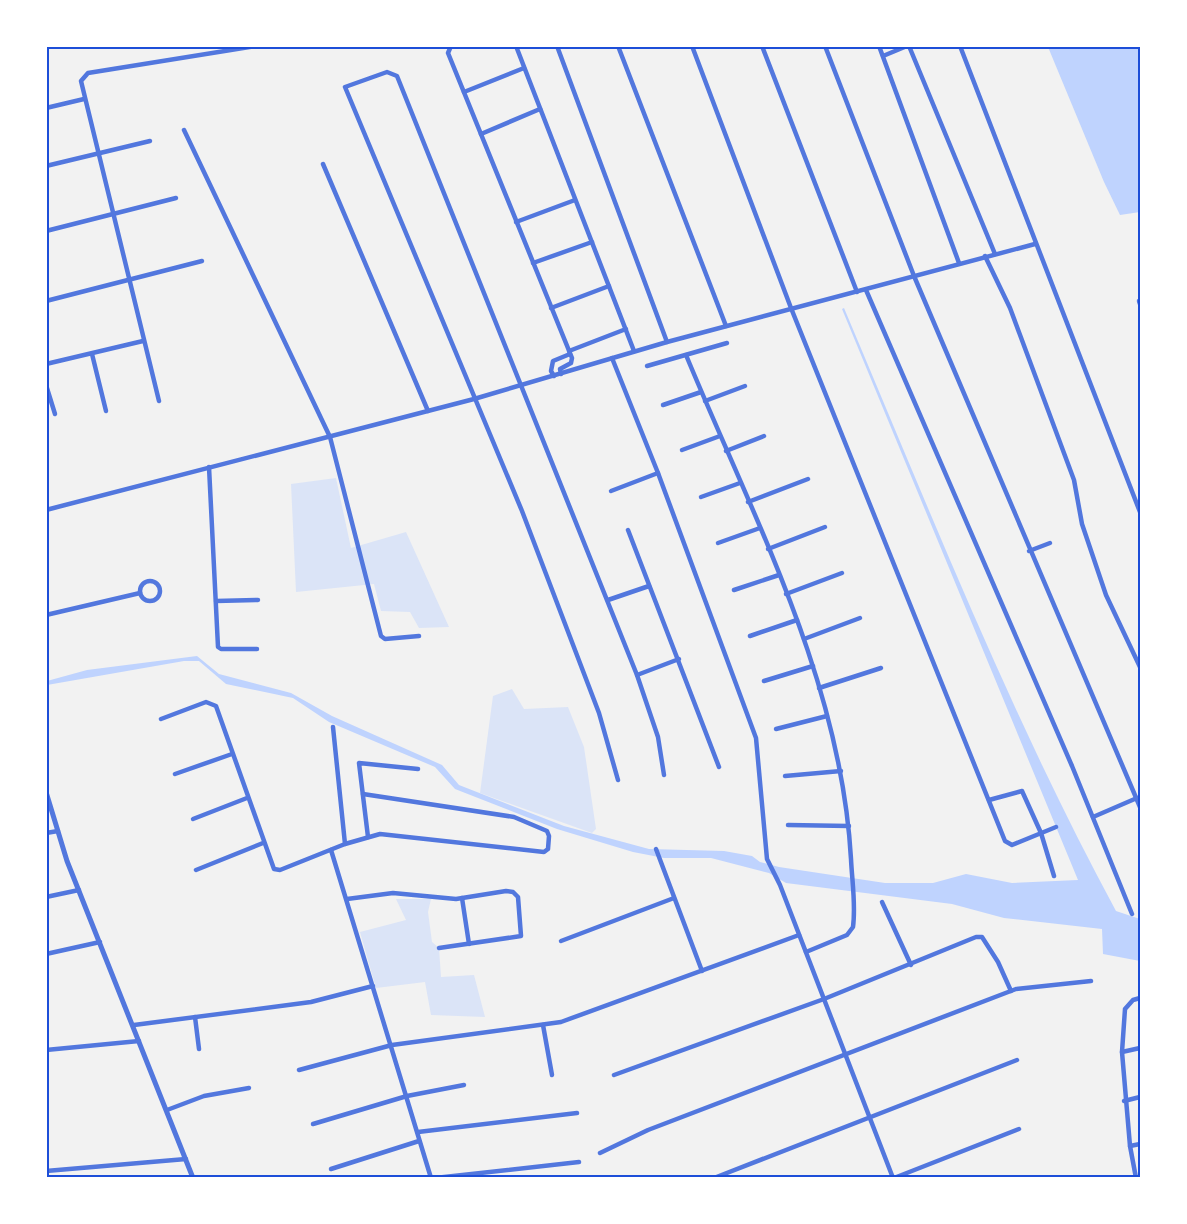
<svg xmlns="http://www.w3.org/2000/svg" width="1187" height="1224" font-family="'Asap Condensed',sans-serif">
<rect width="100%" height="100%" fill="#f2f2f2"/>
<g fill="#dbe4f7">
<polygon points="336,478 351,548 406,532 449,627 419,628 410,612 381,611 374,584 296,592 291,484"/>
<polygon points="512,689 524,709 568,707 584,747 596,829 592,833 480,793 493,696"/>
<polygon points="396,899 431,899 428,912 432,942 439,948 441,977 474,975 485,1017 431,1015 425,982 376,988 360,932 406,920"/>
</g>
<g fill="#bfd3fe">
<polygon points="1048,47 1140,47 1140,212 1120,215 1104,182"/>
<path d="M844 308C930 511 1011 717 1116 911L1140 919V961L1103 954 1102 929 1004 918 952 904 786 883 769 873 711 858H664L633 852 557 829 455 789 435 767 329 722 293 698 226 684 199 661H184L47 685V681L87 670 197 656 219 674 291 693 332 716 442 765 459 785 564 826 649 849 724 851 752 856 760 862 779 867 885 883H933L966 874 1012 883 1078 880 842 309Z"/>
</g>
<g fill="none" stroke-linecap="round" stroke-linejoin="round">
<g stroke="#5277de" stroke-width="4.5">
<polyline points="451,46 448,53 572,358 571,363 560,369 561,374"/>
<polyline points="516,46 634,351"/>
<polyline points="557,46 667,342"/>
<polyline points="618,46 726,326"/>
<polyline points="692,46 791,308 1005,841 1012,845 1056,827"/>
<polyline points="762,46 857,292"/>
<polyline points="825,46 914,276 1140,807"/>
<polyline points="879,46 959,263"/>
<polyline points="909,46 995,254"/>
<polyline points="960,46 1140,512"/>
<polyline points="883,56 907,46"/>
<polyline points="464,92 524,68"/>
<polyline points="46,108 84,99"/>
<polyline points="184,130 330,437 381,636 385,639 419,636"/>
<polyline points="481,134 540,109"/>
<polyline points="323,164 428,411"/>
<polyline points="46,166 150,141"/>
<polyline points="516,222 575,200"/>
<polyline points="46,231 176,198"/>
<polyline points="985,256 1010,308 1074,480 1082,524 1106,595 1140,667"/>
<polyline points="533,263 592,242"/>
<polyline points="866,290 1072,766 1132,914"/>
<polyline points="46,301 202,261"/>
<polyline points="1139,301 1140,304"/>
<polyline points="551,308 609,286"/>
<polyline points="569,351 626,329"/>
<polyline points="92,354 106,411"/>
<path d="M686 355C753 517 841 680 851 859 852 881 856 905 853 927L847 935 806 952"/>
<polyline points="612,358 658,473 756,738 767,859 780,885 893,1178"/>
<polyline points="46,364 143,341"/>
<polyline points="647,366 727,343"/>
<polyline points="554,376 551,371 553,361 570,354"/>
<polyline points="46,385 55,414"/>
<polyline points="159,401 81,81 88,73 256,46"/>
<polyline points="705,401 745,386"/>
<polyline points="663,405 701,392"/>
<polyline points="682,450 720,436"/>
<polyline points="726,451 764,436"/>
<polyline points="209,467 218,647 221,649 257,649"/>
<polyline points="611,491 658,473"/>
<polyline points="701,497 740,483"/>
<polyline points="748,502 808,479"/>
<polyline points="46,510 474,399 667,342 1035,244"/>
<polyline points="628,530 719,767"/>
<polyline points="718,543 760,528"/>
<polyline points="768,549 825,527"/>
<polyline points="1029,551 1050,543"/>
<circle cx="150" cy="591" r="10"/>
<polyline points="734,590 779,575"/>
<polyline points="786,594 842,573"/>
<polyline points="608,600 649,586"/>
<polyline points="216,601 258,600"/>
<polyline points="46,615 140,593"/>
<polyline points="750,636 797,620"/>
<polyline points="804,639 860,618"/>
<polyline points="637,675 679,659"/>
<polyline points="764,681 813,666"/>
<polyline points="819,688 881,668"/>
<polyline points="161,719 206,702 216,706 274,869 280,870 345,844 380,834 544,852 548,849 549,836 547,831 514,817 363,794"/>
<polyline points="333,727 345,844"/>
<polyline points="776,729 827,716"/>
<polyline points="175,774 232,754"/>
<polyline points="785,776 841,771"/>
<polyline points="618,780 599,713 522,511 345,87 387,72 397,76 637,675 658,737 664,775"/>
<polyline points="989,800 1022,791 1041,833 1054,876"/>
<polyline points="1093,817 1137,798"/>
<polyline points="193,819 247,798"/>
<polyline points="788,825 849,826"/>
<polyline points="46,833 58,831"/>
<polyline points="368,837 359,763 418,769"/>
<polyline points="656,849 702,971"/>
<polyline points="331,850 431,1178"/>
<polyline points="196,870 263,843"/>
<polyline points="46,897 79,890"/>
<polyline points="462,898 469,944"/>
<polyline points="347,899 393,893 456,899 506,891 513,892 518,897 521,936 439,948"/>
<polyline points="882,902 911,965"/>
<polyline points="561,941 674,898"/>
<polyline points="46,954 100,942"/>
<polyline points="195,1017 199,1049"/>
<polyline points="134,1025 311,1002 373,986"/>
<polyline points="543,1025 552,1075"/>
<polyline points="46,1050 139,1041"/>
<polyline points="1122,1052 1140,1048"/>
<polyline points="299,1070 392,1045 561,1022 799,935"/>
<polyline points="614,1075 824,999 976,937 982,937 998,962 1011,991"/>
<polyline points="1124,1101 1140,1097"/>
<polyline points="167,1110 204,1096 249,1088"/>
<polyline points="313,1124 407,1096 464,1085"/>
<polyline points="418,1132 577,1113"/>
<polyline points="1130,1146 1140,1144"/>
<polyline points="600,1153 648,1130 1016,989 1091,981"/>
<polyline points="331,1169 419,1141"/>
<polyline points="46,1171 186,1159"/>
<polyline points="435,1178 579,1162"/>
<polyline points="714,1178 1017,1060"/>
<polyline points="894,1178 1019,1129"/>
<polyline points="1136,1178 1130,1146 1122,1052 1125,1009 1133,1000 1140,998"/>
</g>
<polyline stroke="#5277de" stroke-width="5" points="46,792 67,861 193,1178"/>
</g>
<rect width="1187" height="1224" fill="none" stroke="#ffffff" stroke-width="96"/>
<rect x="48" y="48" width="1091" height="1128" fill="none" stroke="#1d4ed8" stroke-width="2"/>
</svg>
